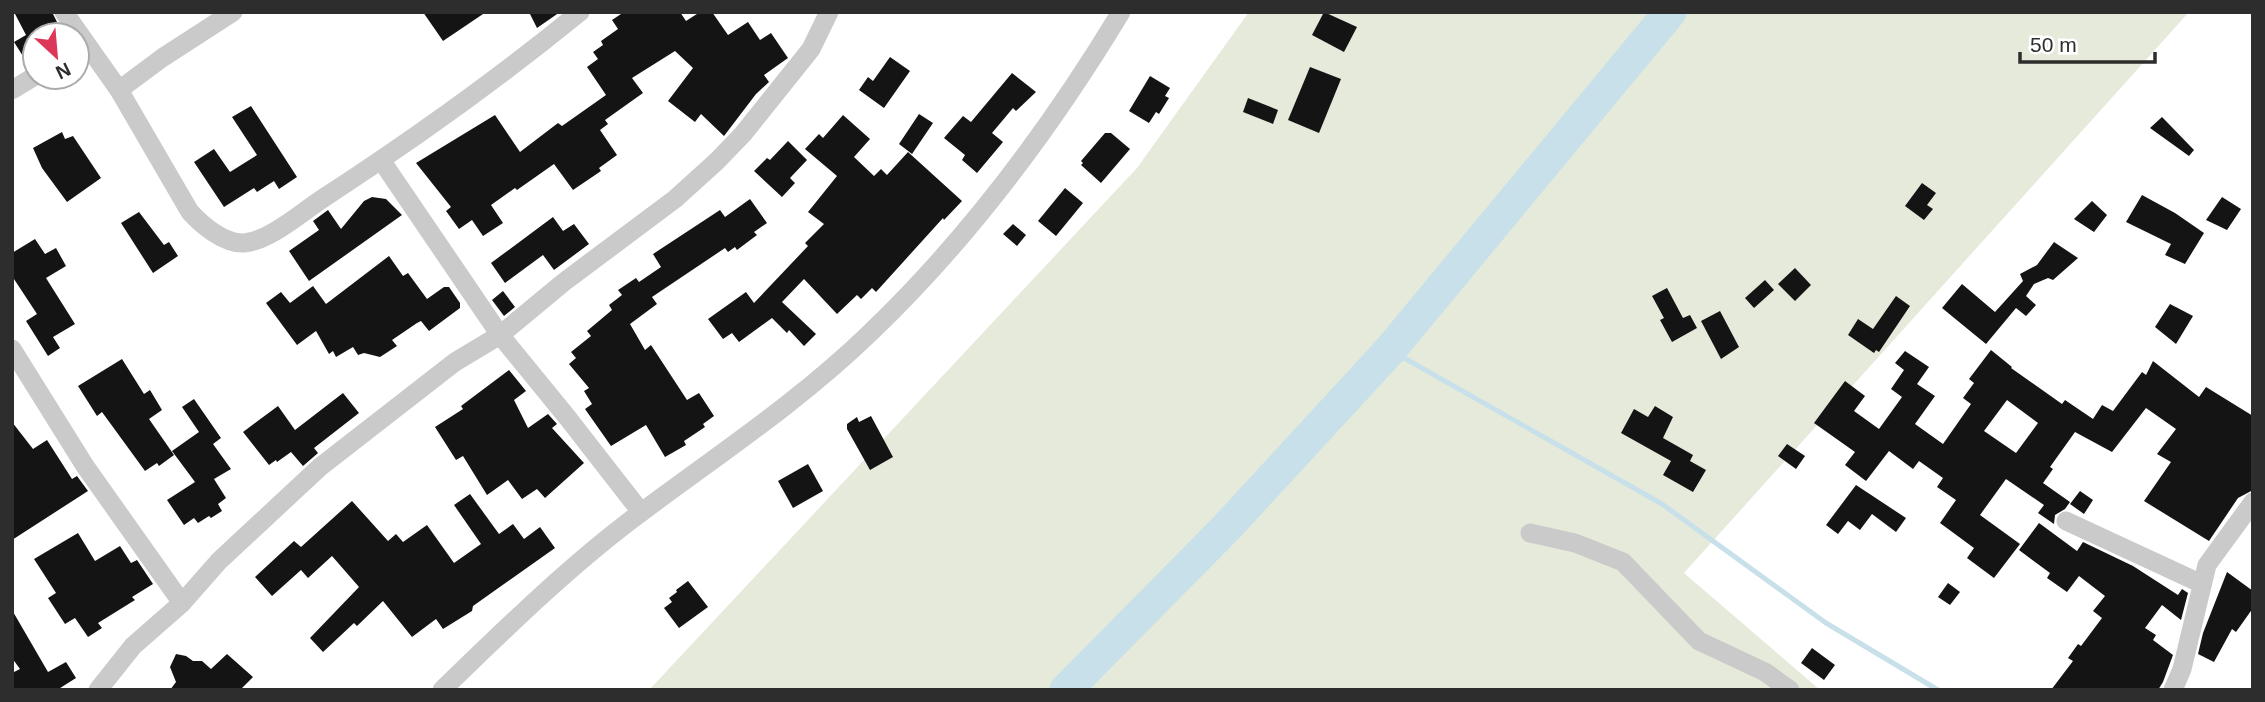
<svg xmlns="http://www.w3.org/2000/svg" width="2265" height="702" font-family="Helvetica,sans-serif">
<rect width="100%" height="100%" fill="#fff"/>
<polygon fill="#e5eadb" points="1249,12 2189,12 1684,573 1820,690 649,690 1137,168"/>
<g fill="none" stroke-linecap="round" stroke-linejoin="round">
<polyline stroke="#c8e0e9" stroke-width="5" points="1390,350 1662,504 1826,623 1938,690"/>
<polyline stroke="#c8e0e9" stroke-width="33" points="1066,690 1227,527 1390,350 1670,12"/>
</g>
<g fill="#141414" fill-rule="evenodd">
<polygon points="14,12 52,12 61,30 53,35 35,35 35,55 26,61 14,42 26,35"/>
<polygon points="423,12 486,12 443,41"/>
<polygon points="529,12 560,12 537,28"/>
<polygon points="624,12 680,12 686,21 700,12 712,12 728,35 748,22 760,40 771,33 788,58 764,75 769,82 756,94 724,136 701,114 695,122 668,101 693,68 675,51 632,78 643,93 605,120 608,124 600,130 617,155 599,168 601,171 573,190 554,164 517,190 515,188 491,205 503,223 483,236 472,220 459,229 446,211 451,207 416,163 495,115 520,152 558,123 562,126 606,95 587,67 598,59 593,52 603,45 601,41 618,29 612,20"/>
<polygon points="1324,12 1357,27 1344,52 1312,35"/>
<polygon points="890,57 910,71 884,108 859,90 868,77 873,81"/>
<polygon points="1310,67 1341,79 1319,133 1288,120"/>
<polygon points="1012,73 1036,92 1016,111 1013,108 992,133 1003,142 977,173 962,160 965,155 944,138 963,116 971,122"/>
<polygon points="1150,76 1170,88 1165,96 1169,98 1159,114 1156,112 1149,123 1129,111"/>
<polygon points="1248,98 1278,110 1273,124 1243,112"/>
<polygon points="251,106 297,177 279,189 274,181 257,192 254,188 224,207 194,162 214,149 230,172 257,155 232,117"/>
<polygon points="919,114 933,123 912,154 899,144"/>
<polygon points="843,115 870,139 854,157 874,176 881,169 887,175 908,152 962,201 944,220 943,218 876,292 872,288 861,299 857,295 837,314 804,279 782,302 816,334 804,346 789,330 787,333 772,318 739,342 732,333 723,339 708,319 746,292 754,303 808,246 805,243 824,224 808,212 837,176 805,149 819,134 823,138"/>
<polygon points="2162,117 2194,150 2189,156 2150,128"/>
<polygon points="62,132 65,139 73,136 101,178 67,202 42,168 33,148"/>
<polygon points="1105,133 1111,133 1130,149 1101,183 1081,165 1083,163 1081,161"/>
<polygon points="788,141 807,160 790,178 795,183 782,197 754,171 767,158 770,160"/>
<polygon points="1922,183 1936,193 1927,205 1933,209 1924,220 1905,206"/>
<polygon points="1065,188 1083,203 1056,236 1038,221"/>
<polygon points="2142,195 2175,213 2204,233 2185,264 2165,255 2171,244 2126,222"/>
<polygon points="372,197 386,199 402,215 309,281 289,251 319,230 313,221 328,210 341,229 364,201"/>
<polygon points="2222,197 2241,209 2227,230 2206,220"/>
<polygon points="750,199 767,223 754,232 757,235 737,250 735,247 728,252 725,248 652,297 657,304 630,324 645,350 651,345 687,400 699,393 714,416 703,424 705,427 684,441 686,445 665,457 646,425 611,446 585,409 592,404 584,391 589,388 569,364 576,358 571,352 591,336 587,331 612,310 609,305 622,295 618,290 636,278 639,282 661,267 653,254 720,210 725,217"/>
<polygon points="2092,201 2107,215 2094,232 2074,219"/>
<polygon points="139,212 164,245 169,242 178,256 153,273 121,223"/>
<polygon points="553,217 563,231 574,224 589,244 554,270 543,255 505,283 491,263"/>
<polygon points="1013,224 1026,235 1017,246 1003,234"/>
<polygon points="35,239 45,254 56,248 66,266 46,278 75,324 53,337 60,348 48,356 26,321 37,314 12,276 12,253"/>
<polygon points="2054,242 2078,258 2053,280 2048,278 2034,284 2026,296 2036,305 2026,316 2016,308 1986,344 1942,308 1962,284 1995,312 2023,281 2020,274 2037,265"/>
<polygon points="389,256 403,276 408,273 427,299 444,287 449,287 460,303 460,308 429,331 421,321 417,323 392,340 397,346 380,357 364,353 358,355 353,347 336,357 333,351 329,354 316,331 297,345 266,303 281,292 290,303 313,286 326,304"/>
<polygon points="1795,268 1811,285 1795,301 1778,284"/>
<polygon points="1765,280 1774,290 1754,308 1745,298"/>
<polygon points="1667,288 1683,318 1690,315 1697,328 1672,342 1660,320 1664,318 1652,296"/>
<polygon points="503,291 515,307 504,316 492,300"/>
<polygon points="1896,296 1910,306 1879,352 1876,350 1874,353 1848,335 1858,319 1873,329"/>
<polygon points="2170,304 2193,316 2176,344 2155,327"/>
<polygon points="1720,311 1739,347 1721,359 1701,321"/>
<path d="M1991 350 2012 367 2011 368 2062 404 2065 400 2093 419 2102 405 2113 411 2142 372 2146 375 2153 361 2199 397 2206 387 2253 416V490L2238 498 2209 541 2144 501 2171 462 2157 454 2176 429 2146 408 2112 452 2075 432 2050 467 2053 469 2043 483 2070 502 2065 509 2055 515 2054 524 2038 513 2044 505 2006 479 1980 515 2020 544 1994 578 1967 558 1974 548 1940 523 1956 500 1937 487 1943 478 1919 461 1913 469 1889 451 1866 481 1845 465 1855 452 1814 423 1845 381 1865 396 1854 411 1879 429 1902 397 1891 389 1904 370 1895 363 1905 351 1929 367 1917 384 1935 396 1915 424 1943 444 1971 404 1963 398 1974 383 1969 379ZM2007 400 2038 423 2016 453 1984 431Z"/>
<polygon points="122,359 144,394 150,390 162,410 149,419 174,455 159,466 157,463 145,471 102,412 97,416 78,386"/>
<polygon points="509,370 526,391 514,400 528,428 548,414 557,424 552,428 584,463 545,498 537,489 522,499 508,480 487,495 463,456 456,460 435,427 463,409 461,406"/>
<polygon points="343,393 359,413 314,448 318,453 303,466 291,452 277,462 276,460 269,465 243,432 278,406 295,430"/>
<polygon points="194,399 221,438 213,444 231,469 214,479 226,498 218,504 222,511 211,518 209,516 198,523 194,518 184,525 167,500 195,482 172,451 199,432 182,407"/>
<polygon points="1655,406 1673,417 1663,438 1693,455 1690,461 1706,470 1693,492 1663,475 1671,461 1621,433 1634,409 1648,417"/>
<polygon points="871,416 893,457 870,470 847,429 847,424 857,417 859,422"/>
<polygon points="12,422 33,449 47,440 72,479 77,476 88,491 12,540"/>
<polygon points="1787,444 1805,456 1796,469 1778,456"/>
<polygon points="808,464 823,491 793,508 778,481"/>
<polygon points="1856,485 1906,518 1896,532 1872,514 1860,530 1848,521 1838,534 1826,525"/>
<polygon points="2080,491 2093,500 2084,514 2070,504"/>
<polygon points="470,494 499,534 513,524 524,539 540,527 555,548 473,606 472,611 443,629 436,619 412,637 383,601 357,626 354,623 323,652 310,638 359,587 332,556 308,578 301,570 272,596 255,577 294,541 301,547 352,501 388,541 396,534 403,542 427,525 454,563 481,544 454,505"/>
<polygon points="2039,523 2077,551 2083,542 2133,566 2178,595 2182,589 2188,593 2181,620 2162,605 2145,628 2156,635 2153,640 2173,655 2163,682 2158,690 2051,690 2073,661 2068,658 2078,644 2081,646 2102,618 2093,611 2105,596 2079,576 2067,592 2047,578 2050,573 2019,550"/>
<polygon points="78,533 95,561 120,546 131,563 137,560 153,584 132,597 135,600 98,623 102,628 88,637 75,618 65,624 48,598 56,593 34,559"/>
<polygon points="2227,572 2253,591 2253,608 2236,632 2232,629 2214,662 2198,654 2203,633"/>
<polygon points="688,581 708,607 679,628 664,608 672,602 669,598 677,592 676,590"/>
<polygon points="1948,583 1960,592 1950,605 1938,597"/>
<polygon points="12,610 48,672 66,662 76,678 57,690 12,690 12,673 20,669 12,658"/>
<polygon points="1812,648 1835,665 1824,680 1801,663"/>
<polygon points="176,654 186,656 193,661 202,661 211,669 227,654 253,677 240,690 170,690 176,682 170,667"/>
</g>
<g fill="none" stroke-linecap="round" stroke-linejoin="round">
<g stroke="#cacaca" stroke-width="19">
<path d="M64 12 119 90 190 212C202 225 224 244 244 243 269 241 301 213 322 199 411 141 498 79 580 12"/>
<polyline points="12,90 35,76"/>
<polyline points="119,90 162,58 233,12"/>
<polyline points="381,160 500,335 567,417 641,512"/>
<polyline points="12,349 85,466 182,603"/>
<polyline points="2066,521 2202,584"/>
<polyline points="1530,533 1575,543 1623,562 1699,641 1765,672 1790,690"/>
<polyline points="98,690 133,646 182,603 219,561 320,467 455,362 500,335 564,282 675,199 717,161 743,134 811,49 829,12"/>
<path d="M442 690C505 629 572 563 643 511 721 453 801 400 871 332 967 240 1052 126 1121 12"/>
<polyline points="2173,690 2182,669 2207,565 2253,502"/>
</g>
</g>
<rect width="2265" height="702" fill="none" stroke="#2d2d2d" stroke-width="28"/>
<g transform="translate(56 56) rotate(154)"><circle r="33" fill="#ffffff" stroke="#ababab" stroke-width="2"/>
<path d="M0-5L12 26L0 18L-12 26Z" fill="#dc3759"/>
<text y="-10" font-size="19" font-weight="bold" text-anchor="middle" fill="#2d2d2d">N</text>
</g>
<path d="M2020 52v10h135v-10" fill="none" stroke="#2d2d2d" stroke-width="3.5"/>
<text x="2030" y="52" font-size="21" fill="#2d2d2d" stroke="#ffffff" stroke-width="5" paint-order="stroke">50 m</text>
</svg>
